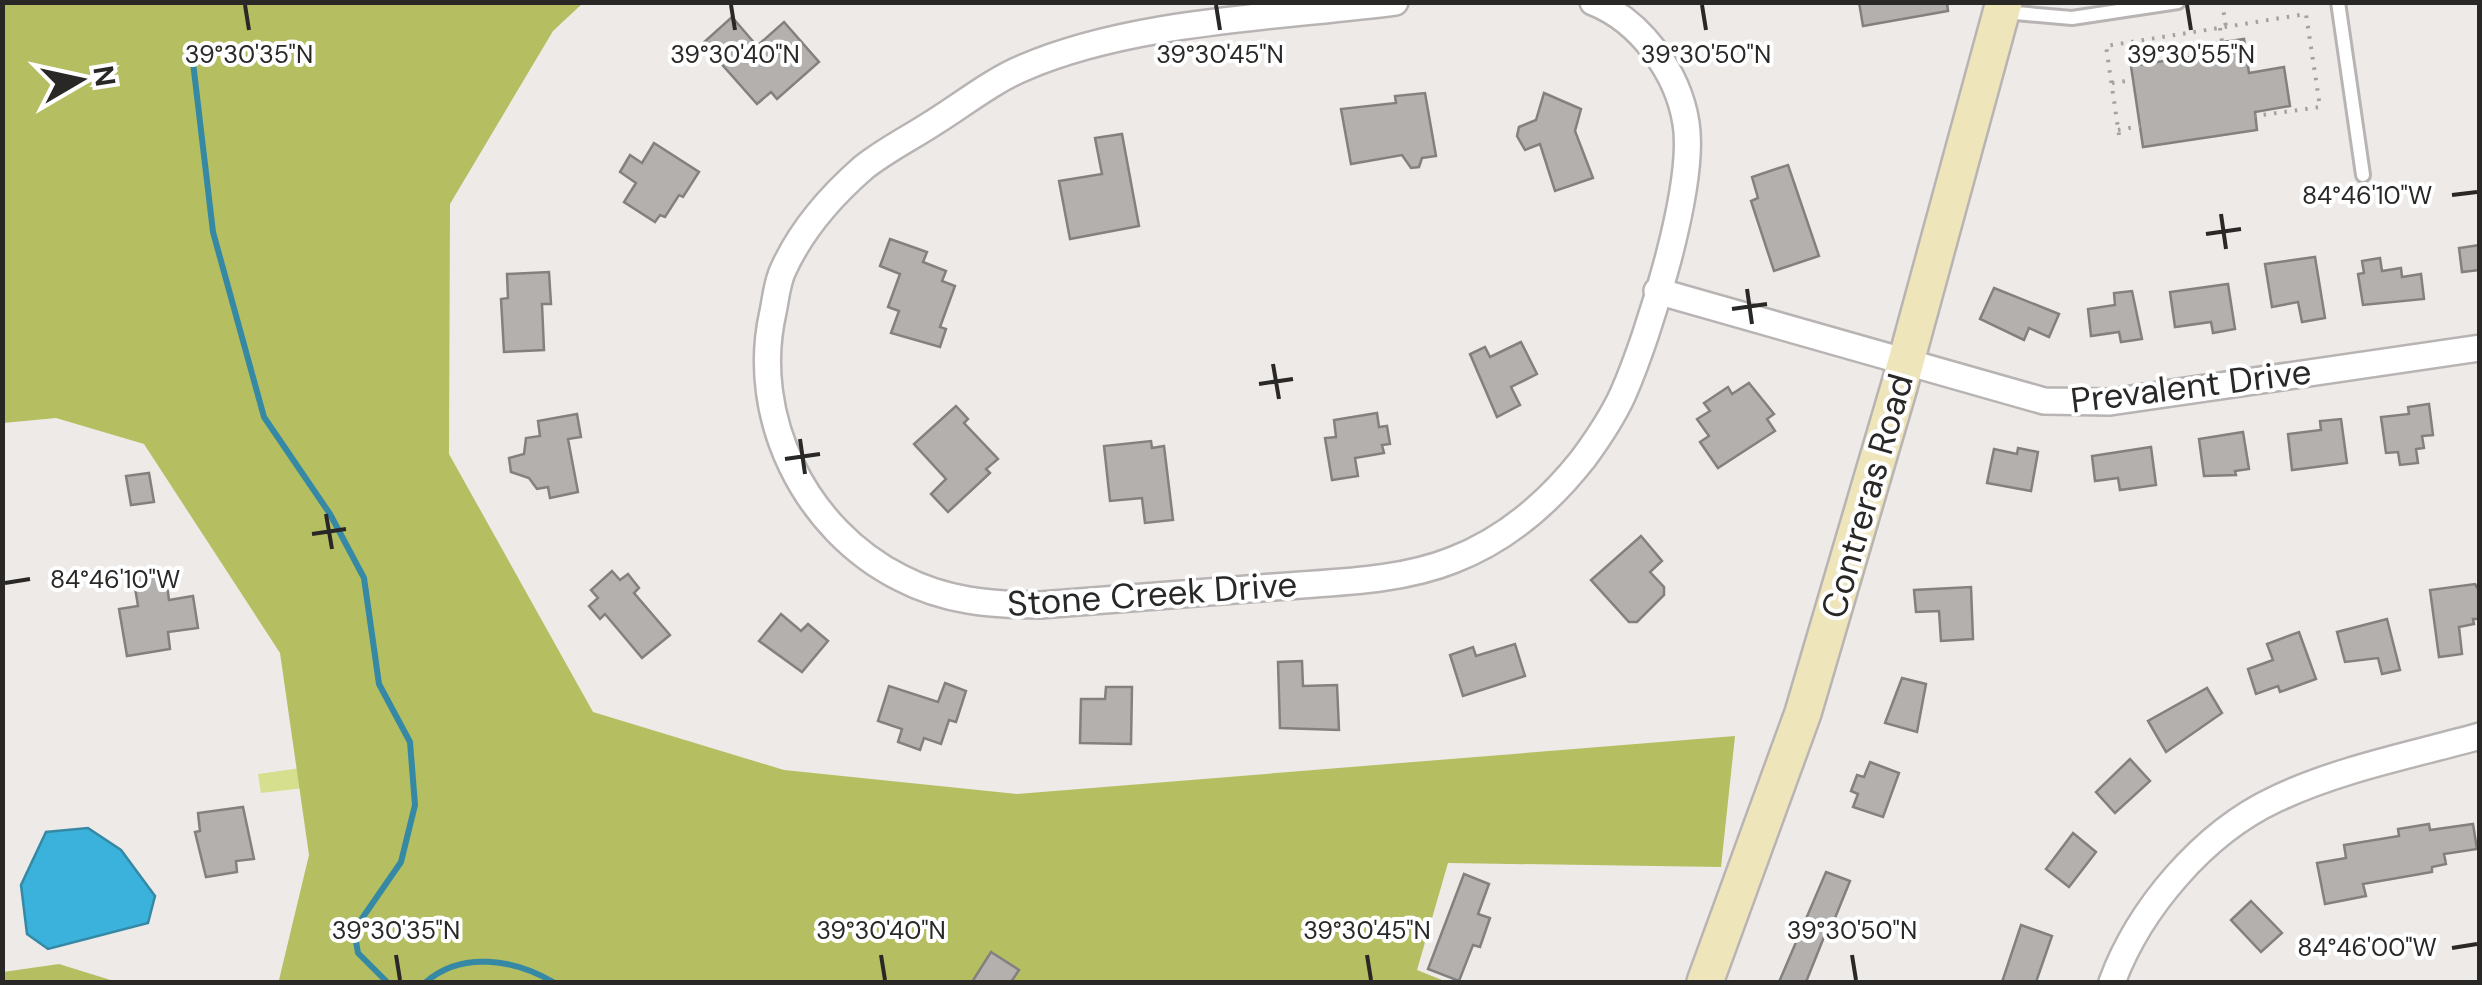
<svg xmlns="http://www.w3.org/2000/svg" width="2482" height="985" font-family="'DM Sans',sans-serif">
<rect width="100%" height="100%" fill="#eeeae8"/>
<polygon fill="#d6df8e" points="301,768 304,788 261,793 258,774"/>
<g fill="#b5be61">
<polygon points="3,3 583,3 553,31 450,204 449,454 593,712 784,770 1017,794 1735,736 1721,867 1448,863 1417,970 1447,982 271,982 279,980 309,855 280,653 144,444 56,418 3,423"/>
<polygon points="59,964 117,982 3,982 3,972"/>
</g>
<polygon fill="#3bb2db" stroke="#3689a5" stroke-width="2.5" points="88,828 121,850 155,896 148,923 48,949 27,934 21,885 46,832"/>
<g fill="none" stroke-linecap="round" stroke-linejoin="round">
<g stroke="#3689a5" stroke-width="6">
<polyline points="192,54 213,232 264,417 330,514 364,578 379,684 410,742 415,805 401,862 354,930 358,953 387,982"/>
<path d="M426 982C461 951 514 959 553 982"/>
</g>
</g>
<g fill="#b3b0ae" stroke="#83807f" stroke-width="2.5">
<polygon points="1859,2 1947,2 1948,11 1863,26"/>
<polygon points="732,17 757,46 784,22 819,62 777,99 771,92 757,104 703,43"/>
<polygon points="2244,39 2249,73 2284,67 2290,106 2255,112 2257,130 2143,147 2131,66 2203,55 2202,45"/>
<polygon points="1425,93 1436,156 1422,158 1419,167 1411,168 1402,155 1351,164 1341,109 1396,103 1395,96"/>
<polygon points="1544,93 1581,109 1575,131 1593,178 1555,191 1540,144 1525,150 1517,136 1519,127 1536,120"/>
<polygon points="1122,134 1139,226 1070,239 1059,181 1102,174 1095,138"/>
<polygon points="654,143 699,172 683,197 679,195 665,217 660,215 655,222 624,202 636,183 620,172 630,155 642,163"/>
<polygon points="1788,165 1819,256 1774,271 1751,201 1758,198 1752,177"/>
<polygon points="890,239 927,252 923,262 946,271 942,281 955,286 940,327 946,329 940,347 891,333 899,311 888,307 900,274 880,266"/>
<polygon points="2480,245 2480,270 2462,272 2459,248"/>
<polygon points="2315,257 2325,318 2302,322 2298,302 2272,307 2265,264"/>
<polygon points="2380,258 2382,271 2401,268 2402,277 2421,274 2424,299 2363,305 2358,274 2364,273 2362,261"/>
<polygon points="549,272 551,304 542,304 544,350 504,352 501,299 508,298 507,274"/>
<polygon points="2228,284 2235,329 2213,333 2211,322 2175,327 2170,292"/>
<polygon points="1994,288 2059,314 2049,337 2029,328 2024,340 1980,319"/>
<polygon points="2132,291 2142,339 2121,342 2119,332 2091,336 2088,309 2115,305 2114,293"/>
<polygon points="1521,342 1537,374 1511,387 1520,405 1497,417 1470,354 1485,347 1490,357"/>
<polygon points="1749,383 1774,414 1767,419 1775,431 1718,468 1700,442 1709,436 1697,419 1710,411 1704,403 1728,387 1732,394"/>
<polygon points="2429,404 2433,435 2422,436 2424,448 2416,449 2418,463 2400,465 2398,452 2386,453 2381,417 2409,414 2408,407"/>
<polygon points="956,406 968,419 964,423 998,459 986,469 990,473 948,512 931,494 946,479 914,444"/>
<polygon points="1377,413 1379,427 1387,426 1390,444 1382,445 1384,453 1355,458 1358,476 1332,480 1325,438 1336,437 1334,420"/>
<polygon points="577,414 581,437 568,439 578,492 550,498 548,487 537,489 529,478 511,472 509,458 524,454 526,438 540,436 538,421"/>
<polygon points="2341,419 2347,463 2292,470 2288,434 2321,430 2320,421"/>
<polygon points="2243,432 2249,469 2235,471 2236,475 2204,476 2199,439"/>
<polygon points="1151,441 1152,448 1164,446 1173,520 1145,523 1142,498 1110,501 1104,446"/>
<polygon points="2151,447 2156,485 2120,490 2118,478 2095,481 2092,456"/>
<polygon points="2018,448 2038,452 2031,491 1987,483 1994,449 2017,454"/>
<polygon points="149,473 154,502 131,505 126,476"/>
<polygon points="1641,536 1662,561 1650,572 1664,587 1664,595 1637,622 1629,622 1591,580"/>
<polygon points="165,570 169,600 193,596 198,628 168,632 170,649 127,656 119,609 138,606 133,575"/>
<polygon points="612,571 620,580 628,574 639,588 634,593 670,635 642,658 605,614 600,619 589,606 598,598 591,590"/>
<polygon points="2475,584 2480,592 2480,619 2473,619 2474,624 2459,627 2462,654 2439,657 2430,590"/>
<polygon points="1971,587 1973,639 1941,641 1939,611 1916,612 1914,590"/>
<polygon points="781,614 801,631 808,624 828,641 802,672 759,641"/>
<polygon points="2387,619 2400,670 2382,674 2378,658 2345,662 2337,632"/>
<polygon points="2299,632 2316,679 2280,692 2278,686 2256,694 2248,669 2273,660 2267,644"/>
<polygon points="1515,644 1525,676 1463,696 1450,655 1473,647 1476,656"/>
<polygon points="1302,661 1303,686 1337,685 1339,730 1280,728 1278,662"/>
<polygon points="1902,678 1926,684 1917,732 1885,723"/>
<polygon points="945,683 966,691 956,722 949,720 941,744 924,738 920,750 898,742 902,729 878,721 889,686 938,702"/>
<polygon points="1106,687 1132,687 1131,744 1080,743 1081,699 1105,699"/>
<polygon points="2207,688 2222,713 2166,752 2148,721"/>
<polygon points="2130,759 2150,781 2115,813 2096,792"/>
<polygon points="1870,762 1899,773 1883,817 1853,807 1858,794 1851,791 1857,775 1864,777"/>
<polygon points="243,807 254,859 236,861 237,872 206,877 195,832 200,831 198,813"/>
<polygon points="2429,824 2430,830 2473,824 2477,849 2444,854 2446,864 2432,867 2432,872 2363,884 2366,896 2325,904 2317,863 2346,858 2344,845 2399,836 2398,829"/>
<polygon points="2073,833 2096,852 2069,887 2046,869"/>
<polygon points="1826,872 1850,881 1833,923 1830,922 1806,982 1779,982"/>
<polygon points="1464,874 1489,884 1478,914 1490,918 1480,947 1473,945 1459,981 1428,969"/>
<polygon points="2251,901 2282,933 2261,952 2231,920"/>
<polygon points="2021,925 2052,936 2036,982 2002,982"/>
<polygon points="991,952 1019,970 1011,982 972,982"/>
</g>
<g fill="none" stroke-linecap="round" stroke-linejoin="round">
<defs>
<g id="lane">
<polyline points="2338,2 2363,175"/>
<polyline points="2004,12 2072,18 2178,2"/>
</g>
<g id="street">
<path d="M1395 2C1278 17 1131 21 1023 68 992 81 962 105 933 123 910 138 884 151 863 168 831 196 802 229 784 268 777 281 776 298 773 312 749 417 805 530 901 578 945 601 991 605 1040 605 1118 599 1196 593 1274 587 1333 582 1398 582 1453 560 1505 540 1549 502 1583 459 1597 440 1613 416 1623 394 1649 335 1696 185 1686 123 1678 73 1641 21 1593 2"/>
<polyline points="1657,291 2044,401 2110,402 2480,348"/>
<path d="M2112 982C2139 909 2203 833 2276 799 2339 769 2412 755 2480 736"/>
</g>
<polyline id="secondary" points="1705,982 1803,713 1899,387 2004,2"/>
</defs>
<use href="#lane" stroke="#b8b4b3" stroke-width="18"/>
<use href="#street" stroke="#b8b4b3" stroke-width="30"/>
<use href="#secondary" stroke="#b8b4b3" stroke-width="40"/>
<g stroke="#a4a19f" stroke-width="4" stroke-dasharray="2.5 8" stroke-linecap="butt">
<polyline points="2222,2 2226,27"/>
<polyline points="2220,28 2222,42"/>
<polyline points="2112,83 2133,80"/>
<polyline points="2118,130 2140,126"/>
<polyline points="2119,135 2106,46 2306,14 2320,107 2255,116"/>
</g>
<use href="#lane" stroke="#fff" stroke-width="12"/>
<use href="#street" stroke="#fff" stroke-width="25"/>
<use href="#secondary" stroke="#eee5bb" stroke-width="35"/>
</g>
<path fill="none" stroke="#292827" stroke-width="4" d="M245 5 249 30M731 5 735 30M1216 5 1220 30M1702 5 1706 30M2187 5 2191 30M2452 195 2477 192M2221 214 2226 249M2206 234 2241 229M1747 289 1752 324M1732 309 1767 304M1273 364 1279 399M1259 384 1293 379M800 439 805 474M785 459 820 454M326 514 332 549M312 534 346 529M5 583 30 579M2452 948 2477 944M396 955 400 980M881 955 885 980M1367 955 1371 980M1852 955 1856 980"/>
<g text-anchor="middle" dominant-baseline="central" stroke-width="8" stroke-linejoin="round" paint-order="stroke">
<g font-size="35" fill="#292827" stroke="#fff">
<text transform="translate(2191 386) rotate(-7)">Prevalent Drive</text>
<text transform="translate(1867 496) rotate(-74)">Contreras Road</text>
<text transform="translate(1152 594) rotate(-4)">Stone Creek Drive</text>
</g>
</g>
<g font-size="25" text-anchor="middle" fill="#292827" stroke="#fff" stroke-width="8" stroke-linejoin="round" paint-order="stroke">
<text x="735" y="63">39°30'40"N</text>
<text x="2191" y="63">39°30'55"N</text>
<text x="249" y="63">39°30'35"N</text>
<text x="1220" y="63">39°30'45"N</text>
<text x="1706" y="63">39°30'50"N</text>
<text x="2367" y="204">84°46'10"W</text>
<text x="115" y="588">84°46'10"W</text>
<text x="396" y="939">39°30'35"N</text>
<text x="881" y="939">39°30'40"N</text>
<text x="1367" y="939">39°30'45"N</text>
<text x="1852" y="939">39°30'50"N</text>
<text x="2367" y="956">84°46'00"W</text>
</g>
<rect width="2482" height="985" fill="none" stroke="#292827" stroke-width="10"/>
<g transform="translate(80 80) rotate(81)" stroke="#ffffff" stroke-width="8" paint-order="stroke">
<path d="M0-8L18 38L0 25L-18 38Z" fill="#292827"/>
<text y="-15" font-size="28" font-weight="bold" text-anchor="middle" fill="#292827">N</text>
</g>
</svg>
